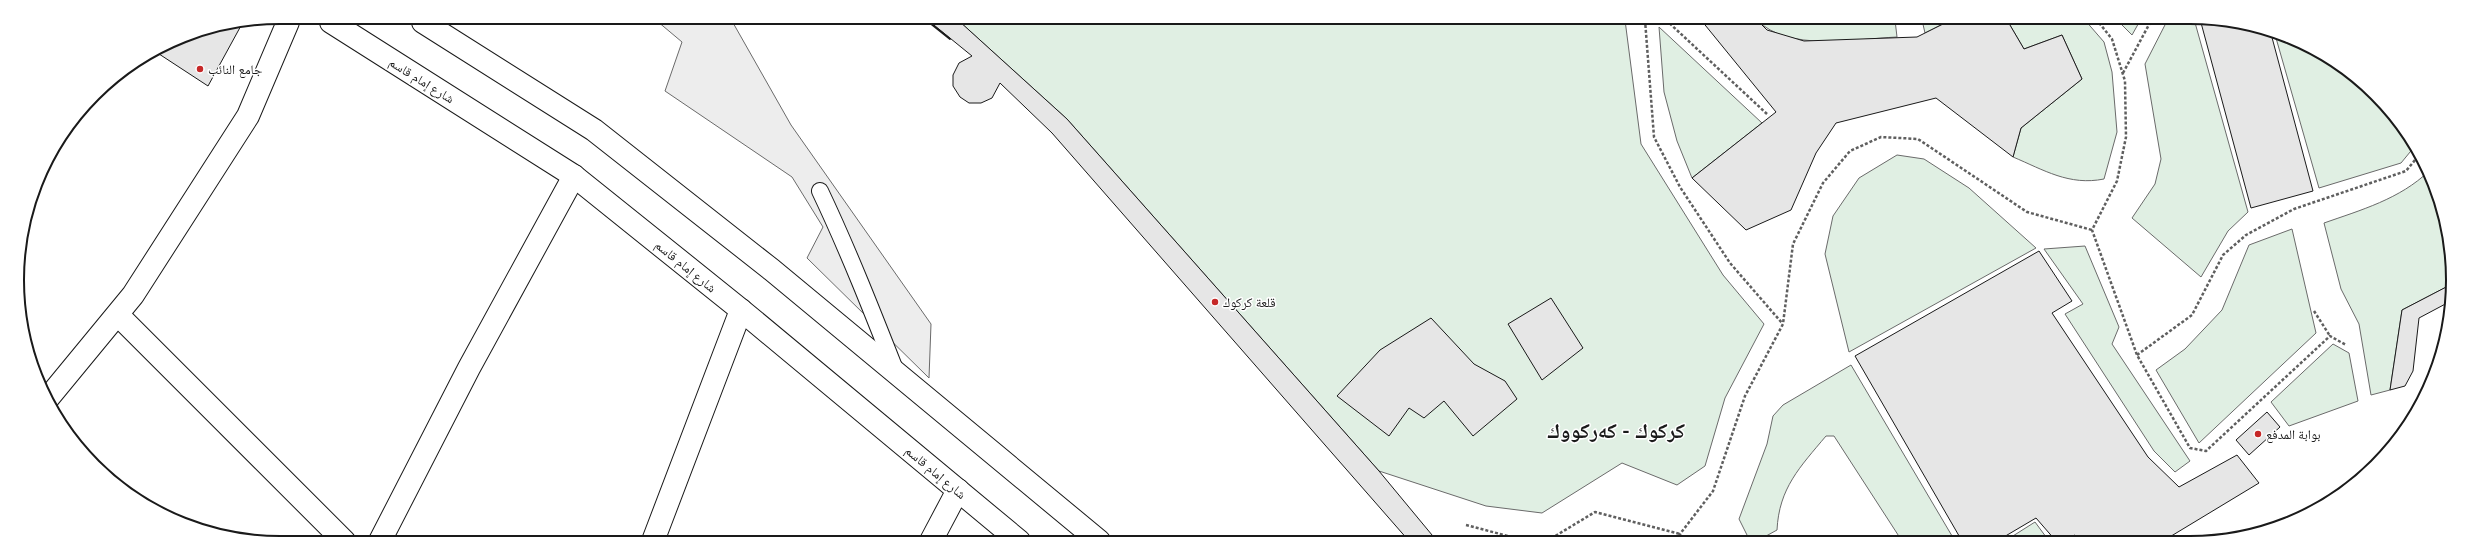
<svg xmlns="http://www.w3.org/2000/svg" width="2470" height="560" font-family="Lato,'Noto Naskh Arabic',sans-serif">
<rect width="100%" height="100%" fill="#fff"/>
<g fill="#e0efe3" stroke="#6a6a6a">
<path d="M2084 19 2104 42 2112 72 2117 132 2104 179C2069 186 2044 170 2013 157L2021 128 2082 79 2062 35 2024 49 2007 20Z"/>
<polygon points="2116,19 2141,19 2132,35"/>
<polygon points="2168,19 2194,19 2248,212 2228,231 2201,277 2132,218 2155,184 2161,159 2145,64"/>
<polygon points="1625,20 1641,144 1723,275 1764,324 1725,398 1705,466 1677,485 1622,463 1542,513 1486,506 1379,471 1067,119 959,21"/>
<path d="M1757 20H1895L1897 37C1855 39 1788 52 1757 20Z"/>
<polygon points="1922,20 1951,20 1925,33"/>
<polygon points="1659,27 1762,123 1692,178 1677,141 1664,92"/>
<path d="M2274 31C2337 57 2379 88 2415 146L2401 163 2319 188Z"/>
<polygon points="1897,155 1924,159 1969,188 2036,248 1849,352 1825,254 1833,216 1859,178"/>
<path d="M2429 171C2443 208 2453 244 2452 284L2402 310 2390 390 2371 395 2359 324 2341 289 2324 223C2361 210 2400 199 2429 171Z"/>
<polygon points="2292,229 2316,333 2199,443 2156,370 2185,349 2222,310 2249,245"/>
<polygon points="2085,246 2119,327 2112,344 2190,461 2175,472 2154,451 2065,314 2083,304 2044,249"/>
<polygon points="2333,344 2349,353 2358,401 2289,426 2271,402"/>
<path d="M1851 365 1955 541H1902L1834 436H1826C1800 467 1779 488 1777 530L1757 541H1750L1739 519 1767 444 1773 416 1783 405Z"/>
<polygon points="2035,522 2049,541 2005,541"/>
</g>
<polygon fill="#ededed" stroke="#6a6a6a" points="657,21 732,21 791,125 931,324 929,378 807,258 823,227 792,177 665,91 682,42"/>
<g fill="#e6e6e6" stroke="#1a1a1a">
<polygon points="2200,19 2225,19 2270,30 2313,191 2251,208"/>
<polygon points="1701,20 1757,20 1767,30 1804,41 1917,37 1951,20 2007,20 2024,49 2062,35 2082,79 2021,128 2013,157 1936,98 1836,123 1816,153 1791,210 1746,230 1692,178 1776,112"/>
<polygon points="929,21 959,21 1067,119 1379,471 1437,541 1409,541 1052,133 1000,83 992,98 981,103 969,103 960,97 953,86 953,75 959,63 972,56"/>
<polygon points="229,22 243,22 208,86 156,52 180,37"/>
<polygon points="2039,251 2072,301 2052,313 2148,457 2179,487 2237,455 2259,483 2163,541 2080,541 2075,535 2062,541 2056,541 2036,518 1997,541 1962,541 1855,356"/>
<polygon points="2452,284 2451,301 2419,318 2413,371 2405,386 2390,390 2402,310"/>
<polygon points="1551,298 1583,348 1542,380 1508,324"/>
<polygon points="1431,318 1474,364 1505,381 1517,399 1473,436 1444,401 1424,418 1409,408 1389,436 1337,396 1380,350"/>
<polygon points="2267,412 2280,427 2249,455 2236,440"/>
</g>
<g fill="none" stroke-linecap="round" stroke-linejoin="round">
<defs>
<path id="service" d="M820 191C848 250 872 311 896 372"/>
<g id="pedestrian">
<polyline points="118,315 344,541"/>
<polyline points="380,541 469,368 574,176"/>
</g>
<g id="minor">
<polyline points="49,397 133,295 248,116 288,22"/>
<polyline points="653,541 741,310"/>
<polyline points="931,541 958,490"/>
</g>
<g id="primary">
<polyline points="331,22 574,176 741,310 1019,541"/>
<polyline points="423,22 594,130 772,270 1099,541"/>
</g>
</defs>
<use href="#service" stroke="#1a1a1a" stroke-width="18"/>
<use href="#pedestrian" stroke="#1a1a1a" stroke-width="24"/>
<use href="#minor" stroke="#1a1a1a" stroke-width="24"/>
<use href="#primary" stroke="#1a1a1a" stroke-width="24"/>
<g stroke="#5f5f5f" stroke-width="2.5" stroke-dasharray="3 2" stroke-linecap="butt">
<polyline points="2096,19 2112,39 2125,81 2126,137 2117,181 2092,230 2137,355 2190,448 2206,451 2330,336 2346,345"/>
<polyline points="1645,20 1654,137 1680,187 1730,263 1782,323"/>
<polyline points="1666,20 1767,114"/>
<polyline points="2123,73 2152,19"/>
<polyline points="2314,311 2330,336"/>
<polyline points="2137,355 2192,315 2223,255 2246,235 2294,209 2406,171 2420,154"/>
<polyline points="1466,525 1527,541"/>
<polyline points="1547,541 1595,512 1680,534"/>
<polyline points="1682,541 1680,534 1713,491 1745,396 1783,324 1793,244 1823,183 1850,151 1881,137 1918,139 2027,212 2092,230"/>
</g>
<use href="#service" stroke="#fff" stroke-width="16"/>
<use href="#pedestrian" stroke="#fff" stroke-width="22"/>
<use href="#minor" stroke="#fff" stroke-width="22"/>
<use href="#primary" stroke="#fff" stroke-width="22"/>
<polyline stroke="#1a1a1a" stroke-width="2" points="930,23 950,39"/>
</g>
<g fill="#c62828" stroke="#fff" stroke-width="1.5">
<circle cx="200" cy="69" r="4"/>
<circle cx="1215" cy="302" r="4"/>
<circle cx="2258" cy="434" r="4"/>
</g>
<g text-anchor="middle" dominant-baseline="central" stroke-width="3" stroke-linejoin="round" paint-order="stroke">
<g font-size="13" fill="#1a1a1a" stroke="#fff" text-anchor="start">
<text x="208" y="69">جامع النائب</text>
<text x="1223" y="302">قلعة كركوك</text>
<text x="2266" y="434">بوابة المدفع</text>
</g>
<g font-size="13" fill="#1a1a1a" stroke="#fff">
<text transform="translate(422 80) rotate(32)">شارع إمام قاسم</text>
<text transform="translate(686 266) rotate(39)">شارع إمام قاسم</text>
<text transform="translate(936 472) rotate(40)">شارع إمام قاسم</text>
</g>
<g font-size="21" font-weight="bold" fill="#1a1a1a" stroke="#fff">
<text x="1616" y="429">كركوك - کەرکووك</text>
</g>
</g>
<path d="M0 0H2470V560H0ZM280 24H2190A256 256 0 0 1 2446 280V280A256 256 0 0 1 2190 536H280A256 256 0 0 1 24 280V280A256 256 0 0 1 280 24Z" fill="#fff" fill-rule="evenodd"/>
<path fill="none" stroke="#1a1a1a" stroke-width="2" d="M280 24H2190A256 256 0 0 1 2446 280V280A256 256 0 0 1 2190 536H280A256 256 0 0 1 24 280V280A256 256 0 0 1 280 24Z"/>
</svg>
